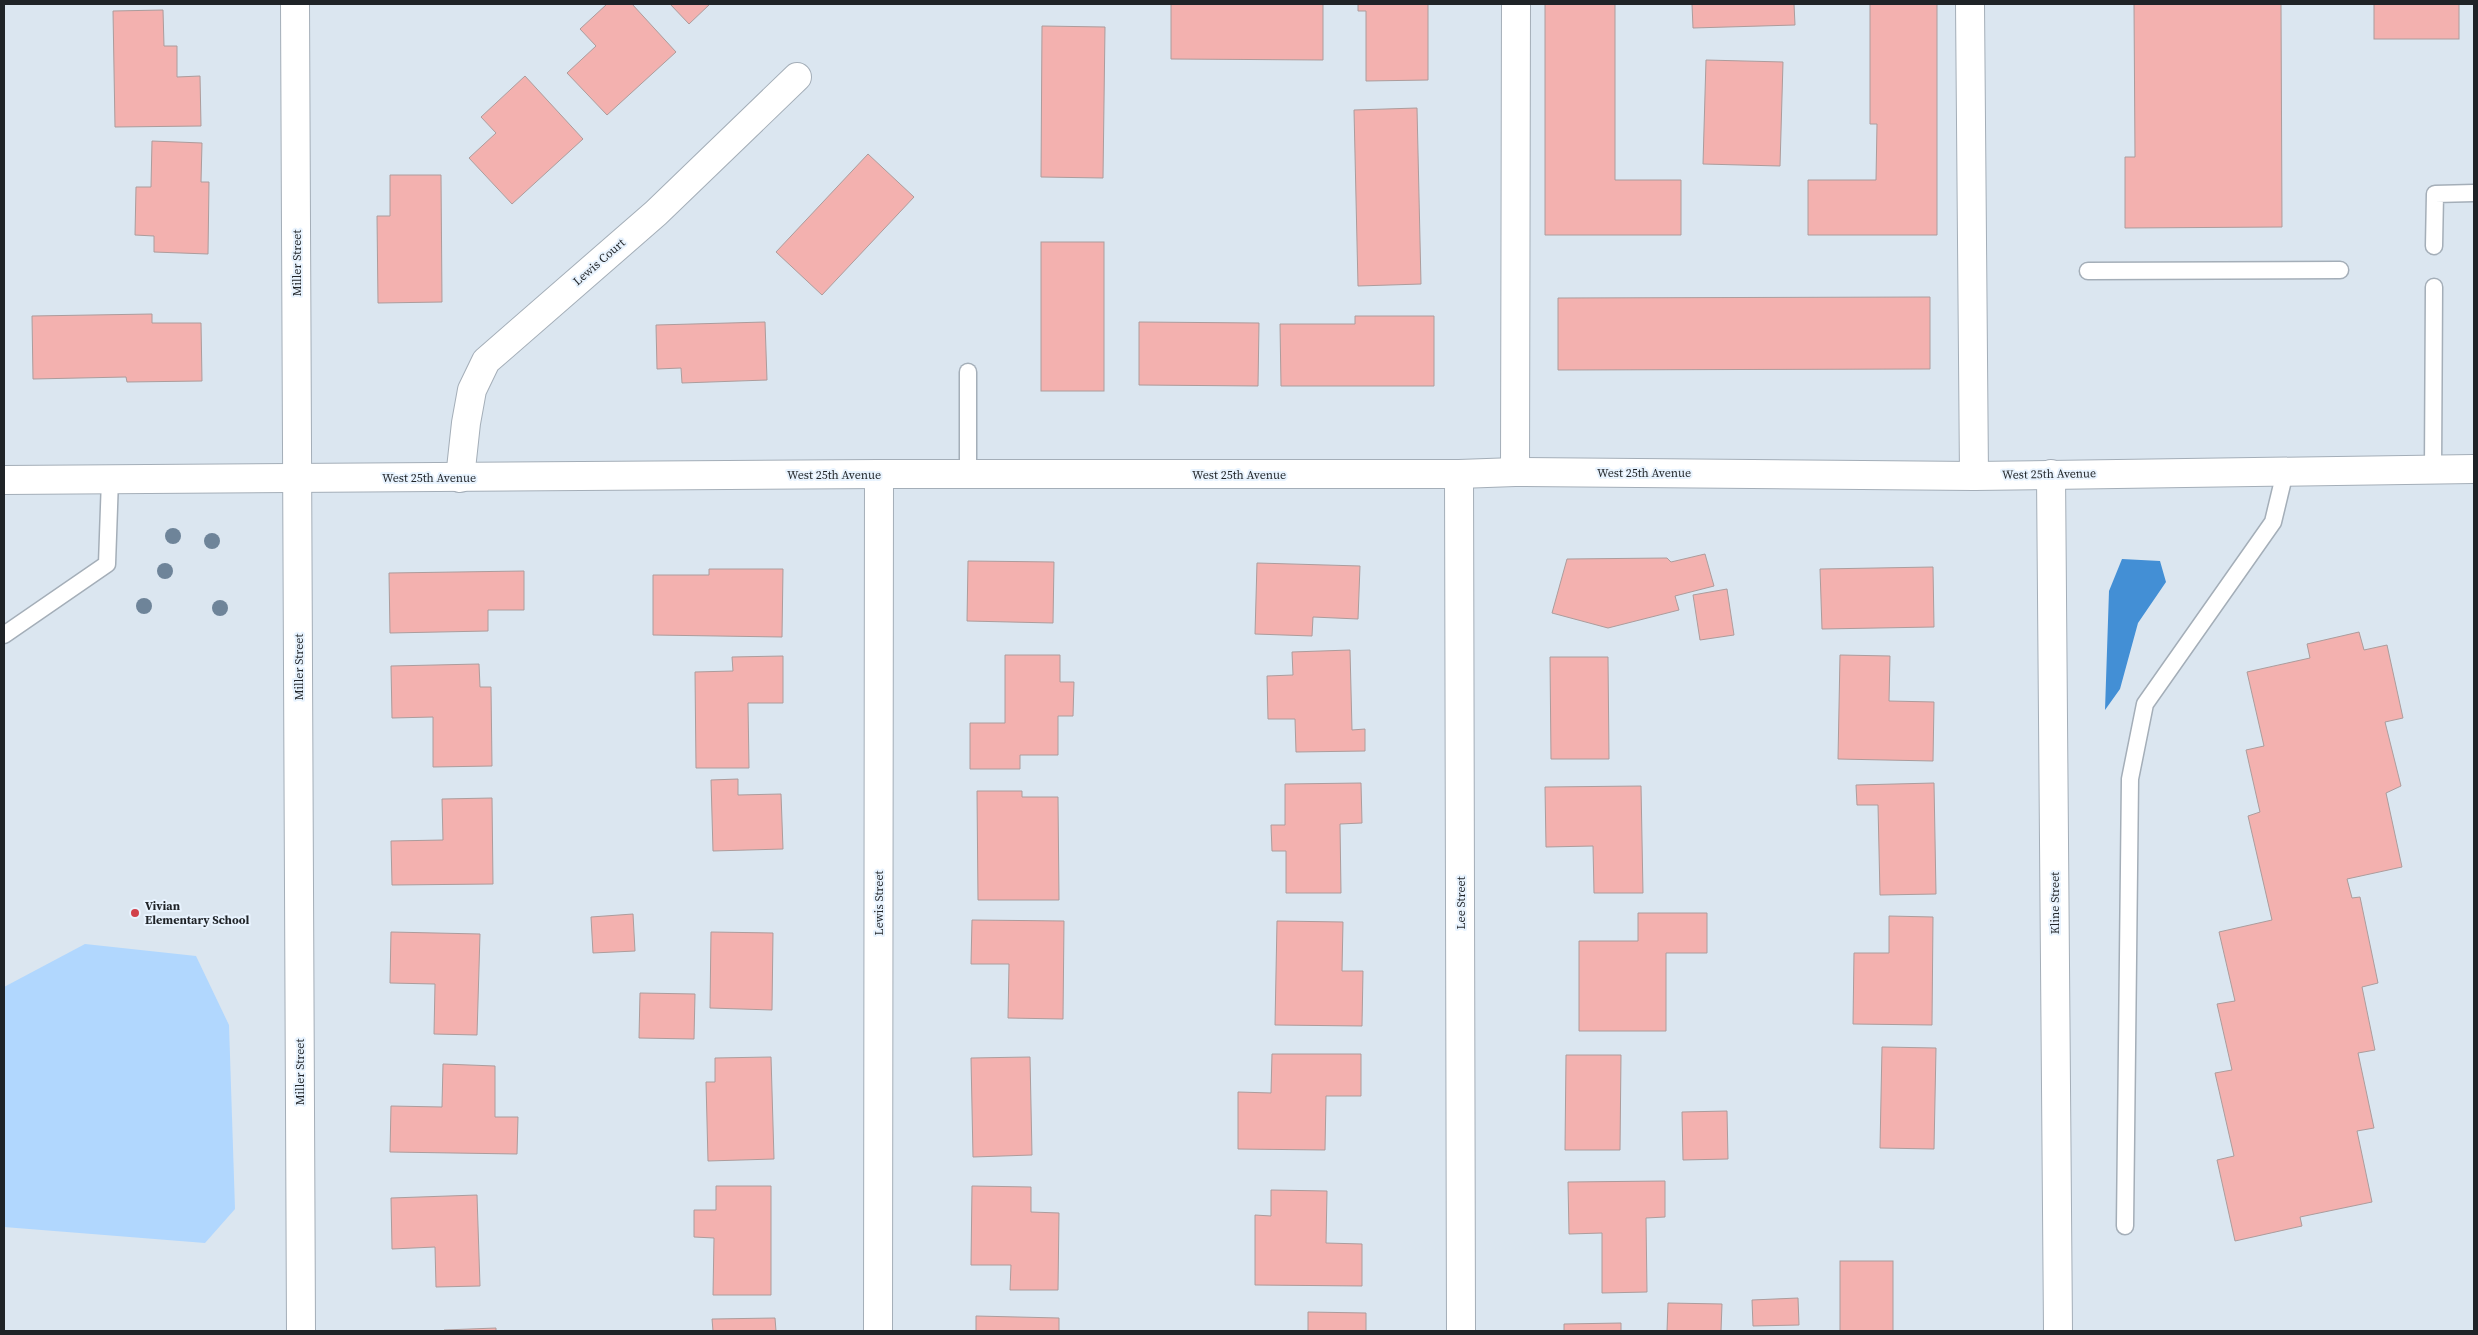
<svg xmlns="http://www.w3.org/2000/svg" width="2478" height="1335" font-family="'Source Serif 4',serif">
<rect width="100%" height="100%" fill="#dbe6f0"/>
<polygon fill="#b1d7fe" points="85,944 196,956 229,1025 235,1209 205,1243 4,1227 4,987"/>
<polygon fill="#438fd5" points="2122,559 2160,561 2166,582 2138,623 2120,689 2105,710 2109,591"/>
<g fill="#f3b1af" stroke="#ac9c9c">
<polygon points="607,4 632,4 676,52 607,115 567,73 596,46 580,29"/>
<polygon points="670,4 710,4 689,24"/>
<polygon points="1171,4 1323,4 1323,60 1171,59"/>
<polygon points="1358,4 1428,4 1428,80 1366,81 1366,11 1358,11"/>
<polygon points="1545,4 1615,4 1615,180 1681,180 1681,235 1545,235"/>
<polygon points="1692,4 1794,4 1795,25 1693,28"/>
<polygon points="1870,4 1937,4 1937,235 1808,235 1808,180 1876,180 1877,124 1870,124"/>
<polygon points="2134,4 2281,4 2282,227 2125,228 2125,157 2135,157"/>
<rect x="2374" y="4" width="85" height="35"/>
<polygon points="163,10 164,46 177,46 177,77 200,76 201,126 115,127 113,11"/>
<polygon points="1042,26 1105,27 1103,178 1041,177"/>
<polygon points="1706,60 1783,62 1780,166 1703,164"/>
<polygon points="525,76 583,139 512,204 469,158 496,133 481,117"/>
<polygon points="1417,108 1421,284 1358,286 1354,110"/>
<polygon points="152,141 202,143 201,182 209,182 208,254 154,252 154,236 135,235 136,187 151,187"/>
<polygon points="868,154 914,197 822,295 776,252"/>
<polygon points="390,175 441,175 442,302 378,303 377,216 390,216"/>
<rect x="1041" y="242" width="63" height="149"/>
<polygon points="1930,297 1930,369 1558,370 1558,298"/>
<polygon points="152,314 152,323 201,323 202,381 127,382 126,377 33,379 32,316"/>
<polygon points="1355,316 1434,316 1434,386 1281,386 1280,324 1355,324"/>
<polygon points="765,322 767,380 682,383 681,368 657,369 656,325"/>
<polygon points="1139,322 1259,323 1258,386 1139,385"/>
<polygon points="1705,554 1714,586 1675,596 1679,610 1608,628 1552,613 1567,559 1667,558 1671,562"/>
<polygon points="968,561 1054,562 1053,623 967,621"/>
<polygon points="1257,563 1360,566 1358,619 1313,617 1312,636 1255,634"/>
<polygon points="1933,567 1934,627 1822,629 1820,569"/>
<polygon points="709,569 783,569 782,637 653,635 653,575 709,575"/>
<polygon points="524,571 524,610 488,610 488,631 390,633 389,573"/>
<polygon points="1727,589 1734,635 1700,640 1693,595"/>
<polygon points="2359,632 2364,650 2387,645 2403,718 2385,722 2401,786 2386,793 2402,867 2347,879 2352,898 2360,897 2378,983 2362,987 2375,1050 2358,1053 2374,1128 2357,1131 2372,1202 2300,1217 2302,1226 2235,1241 2217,1160 2234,1156 2215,1073 2232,1070 2217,1004 2235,1001 2219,932 2272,920 2248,816 2260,812 2246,750 2264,746 2247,672 2310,658 2307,644"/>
<polygon points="1350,650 1352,730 1365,729 1365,751 1296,752 1295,719 1268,719 1267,676 1293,675 1292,652"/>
<polygon points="1005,655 1060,655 1060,682 1074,682 1073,716 1058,716 1058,755 1020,755 1020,769 970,769 970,723 1005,723"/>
<polygon points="1840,655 1890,656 1889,701 1934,702 1933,761 1838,759"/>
<polygon points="783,656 783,703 748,703 749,768 696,768 695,672 733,671 732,657"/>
<polygon points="1550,657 1608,657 1609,759 1551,759"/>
<polygon points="479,664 480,687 491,687 492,766 433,767 433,717 392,718 391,666"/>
<polygon points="738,779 738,795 781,794 783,849 713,851 711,780"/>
<polygon points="1361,783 1362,823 1340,824 1341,893 1286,893 1286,851 1272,851 1271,825 1285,825 1285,784"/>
<polygon points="1934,783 1936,894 1880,895 1878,805 1857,805 1856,785"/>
<polygon points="1641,786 1643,893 1594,893 1593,846 1546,847 1545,787"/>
<polygon points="977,791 1022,791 1022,797 1058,797 1059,900 978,900"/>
<polygon points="492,798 493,884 392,885 391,841 443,840 442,799"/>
<polygon points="1638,913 1707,913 1707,953 1666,953 1666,1031 1579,1031 1579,941 1638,941"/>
<polygon points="633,914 635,951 593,953 591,917"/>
<polygon points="1889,916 1933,917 1932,1025 1853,1024 1854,953 1889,953"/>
<polygon points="972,920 1064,921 1063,1019 1008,1018 1009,964 971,964"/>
<polygon points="1277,921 1343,922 1342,971 1363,971 1362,1026 1275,1025"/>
<polygon points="391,932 480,934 477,1035 434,1034 435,984 390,983"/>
<polygon points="711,932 773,933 772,1010 710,1008"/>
<polygon points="640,993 695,994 694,1039 639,1038"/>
<polygon points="1882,1047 1936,1048 1934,1149 1880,1148"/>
<polygon points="1272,1054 1361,1054 1361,1096 1326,1096 1325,1150 1238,1149 1238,1092 1271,1093"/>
<polygon points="1566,1055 1621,1055 1620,1150 1565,1150"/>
<polygon points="771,1057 774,1159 708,1161 706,1082 715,1082 715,1058"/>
<polygon points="1030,1057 1032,1155 973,1157 971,1058"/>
<polygon points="443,1064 495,1066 495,1117 518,1117 517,1154 390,1152 391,1106 442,1107"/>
<polygon points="1727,1111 1728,1159 1683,1160 1682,1112"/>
<polygon points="1665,1181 1665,1217 1646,1218 1647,1292 1602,1293 1602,1233 1569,1234 1568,1182"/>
<polygon points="716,1186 771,1186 771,1295 713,1295 714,1238 694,1237 694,1210 716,1210"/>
<polygon points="972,1186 1031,1187 1031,1212 1059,1213 1058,1290 1010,1290 1011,1265 971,1265"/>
<polygon points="1271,1190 1327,1191 1326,1243 1362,1244 1362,1286 1255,1285 1255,1215 1271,1216"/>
<polygon points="477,1195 480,1286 436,1287 435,1247 392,1249 391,1198"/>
<rect x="1840" y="1261" width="53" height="70"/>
<polygon points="1798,1298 1799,1325 1753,1326 1752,1300"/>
<polygon points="1668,1303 1722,1304 1721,1331 1667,1331"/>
<polygon points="1308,1312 1366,1313 1366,1331 1308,1331"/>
<polygon points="976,1316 1059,1318 1059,1331 976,1331"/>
<polygon points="775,1318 776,1331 713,1331 712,1319"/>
<polygon points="1621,1323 1621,1331 1564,1331 1564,1324"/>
<polygon points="496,1328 496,1331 444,1331 444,1330"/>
</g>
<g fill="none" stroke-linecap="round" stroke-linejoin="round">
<defs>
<g id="service">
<polyline points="2434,246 2435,194 2474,193"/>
<polyline points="2088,271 2340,270"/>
<polyline points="2433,470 2434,287"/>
<polyline points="968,476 968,372"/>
<polyline points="4,635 107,564 110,479"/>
<polyline points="2125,1226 2130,779 2145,704 2273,522 2285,472"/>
</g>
<g id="minor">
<polyline points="295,4 301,1331"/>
<polyline points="1970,4 1974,476"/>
<polyline points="1515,472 1516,4"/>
<polyline points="1459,474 1461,1331"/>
<polyline points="2051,474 2058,1331"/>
<polyline points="460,478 466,423 472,390 486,361 656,213 797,77"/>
<polyline points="4,480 879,474 1459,474 1515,472 1974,476 2474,469"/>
<polyline points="878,1331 879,474"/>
</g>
</defs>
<use href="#service" stroke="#a4aeb8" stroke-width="19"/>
<use href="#minor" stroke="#a4aeb8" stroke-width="30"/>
<use href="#service" stroke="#fff" stroke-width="16"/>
<use href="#minor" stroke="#fff" stroke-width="28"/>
</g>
<g fill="#6e8499">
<circle cx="173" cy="536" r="8"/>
<circle cx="212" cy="541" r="8"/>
<circle cx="165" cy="571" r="8"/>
<circle cx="144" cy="606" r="8"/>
<circle cx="220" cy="608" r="8"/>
</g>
<circle fill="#d1414a" stroke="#e8f3fe" stroke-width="2" cx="135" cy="913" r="5"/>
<g text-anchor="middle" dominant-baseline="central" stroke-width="4" stroke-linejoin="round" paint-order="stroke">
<g font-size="12" fill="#1f2327" stroke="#e8f3fe">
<text transform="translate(599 262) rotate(-41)">Lewis Court</text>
<text transform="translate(297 263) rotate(-90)">Miller Street</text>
<text x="1644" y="473">West 25th Avenue</text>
<text transform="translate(2049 474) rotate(-1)">West 25th Avenue</text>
<text x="834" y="475">West 25th Avenue</text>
<text x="1239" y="475">West 25th Avenue</text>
<text x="429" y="478">West 25th Avenue</text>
<text transform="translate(299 667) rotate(-90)">Miller Street</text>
<text transform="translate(879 903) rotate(-90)">Lewis Street</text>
<text transform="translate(1461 903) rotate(-90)">Lee Street</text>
<text transform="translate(2055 903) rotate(-90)">Kline Street</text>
<text transform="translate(300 1072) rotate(-90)">Miller Street</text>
</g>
<g font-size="12" font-weight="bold" fill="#1f2327" stroke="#e8f3fe" text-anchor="start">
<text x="145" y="906">Vivian<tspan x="145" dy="14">Elementary School</tspan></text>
</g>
</g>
<rect width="2478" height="1335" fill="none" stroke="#1f2327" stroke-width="10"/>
</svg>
